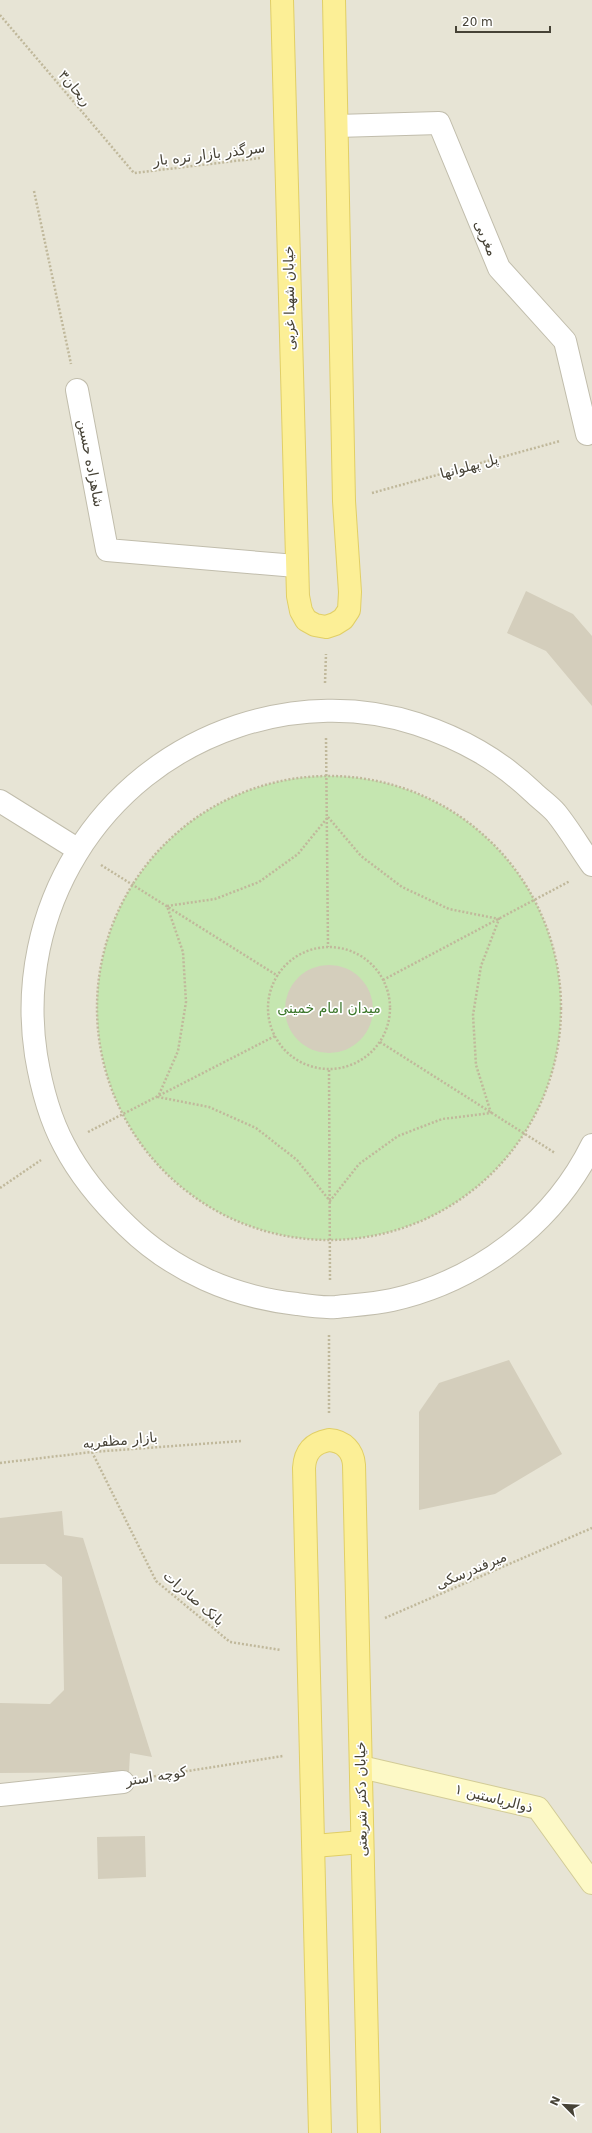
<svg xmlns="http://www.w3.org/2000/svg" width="592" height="2133" font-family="'DejaVu Sans','Noto Sans Arabic',sans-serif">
<rect width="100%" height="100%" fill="#f3f1e6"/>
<rect fill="#e7e4d5" x="0" y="0" width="592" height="2133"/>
<circle fill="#c5e6b0" cx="329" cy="1008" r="232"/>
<g fill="#d4cebc">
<polygon points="526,591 573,614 592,636 592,706 546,651 507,633"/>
<circle cx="329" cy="1009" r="44"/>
<polygon points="509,1360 562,1454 495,1494 419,1510 419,1412 439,1383"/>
<polygon points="62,1511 64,1535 83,1538 152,1757 130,1753 129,1772 0,1773 0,1703 50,1704 64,1690 62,1577 45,1564 0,1564 0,1518"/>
<polygon points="145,1836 146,1877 98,1879 97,1837"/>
</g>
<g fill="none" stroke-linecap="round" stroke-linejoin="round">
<defs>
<g id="street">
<polyline points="337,126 439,123 499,268 565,341 587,434 592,431"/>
<polyline points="77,390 107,550 296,566"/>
<polyline points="0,801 77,849"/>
<path d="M592 865C580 848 569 829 556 813 549 805 540 799 533 792 498 759 462 739 417 724 359 705 296 707 238 726 99 772 14 910 36 1055 41 1085 49 1117 64 1145 80 1176 102 1202 127 1226 173 1271 233 1297 297 1304 310 1306 323 1308 336 1307 354 1305 374 1304 392 1300 477 1281 553 1224 592 1145"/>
<polyline points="0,1795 123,1782"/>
</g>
<polyline id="secondary" points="361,1767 538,1808 592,1883"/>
<g id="primary">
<polyline points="282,0 298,596 301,611 306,620 315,625 326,627 335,624 343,619 349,610 350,592 344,501 334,0"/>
<polyline points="314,1846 362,1842"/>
<path d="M320 2133 304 1468C305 1452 313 1443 329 1440 344 1441 353 1451 354 1465L369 2133"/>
</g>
</defs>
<use href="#street" stroke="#c1bdac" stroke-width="24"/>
<use href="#secondary" stroke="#d2cb97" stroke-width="24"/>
<use href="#primary" stroke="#e1cf66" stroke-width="24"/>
<g stroke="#c0b89b" stroke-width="2.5" stroke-dasharray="2 2" stroke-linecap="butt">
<polyline points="0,15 134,173 260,158"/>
<polyline points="34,191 71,364"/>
<polyline points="372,493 560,441"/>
<polyline points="325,683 326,654"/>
<polyline points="326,738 328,947"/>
<circle cx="329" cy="1008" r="232"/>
<polygon points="328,817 361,856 402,887 449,909 499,919 481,966 473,1015 476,1065 491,1113 442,1119 398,1136 359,1164 330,1201 297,1160 256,1128 209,1107 158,1097 178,1051 186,1002 183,952 167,906 215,899 259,882 298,854"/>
<polyline points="101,865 278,976"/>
<circle cx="329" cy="1008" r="61"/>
<polyline points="383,980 570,881"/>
<polyline points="380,1042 555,1153"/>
<polyline points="329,1070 330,1281"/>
<polyline points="88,1132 275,1036"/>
<polyline points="0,1188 41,1160"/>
<polyline points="329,1413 329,1334"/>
<polyline points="92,1452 156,1581 230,1642 281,1650"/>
<polyline points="0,1463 92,1452 241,1441"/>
<polyline points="385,1618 592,1528"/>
<polyline points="150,1777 283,1756"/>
</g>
<use href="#street" stroke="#fff" stroke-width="22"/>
<use href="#secondary" stroke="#fdf9c6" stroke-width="22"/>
<use href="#primary" stroke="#fcef96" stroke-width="22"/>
</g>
<g text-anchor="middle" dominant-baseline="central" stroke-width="3.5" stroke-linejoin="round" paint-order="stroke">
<g font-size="14" fill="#464236" stroke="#fff">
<text transform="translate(75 88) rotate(50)">ریحان۳</text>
<text transform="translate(209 154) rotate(-7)">سرگذر بازار تره بار</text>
<text transform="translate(486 238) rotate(67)">مغربی</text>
<text transform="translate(289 298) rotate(-91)">خیابان شهدا غربی</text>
<text transform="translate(91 463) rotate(79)">شاهزاده حسین</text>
<text transform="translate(469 466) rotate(-15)">پل پهلوانها</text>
<text transform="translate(120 1440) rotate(-5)">بازار مظفریه</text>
<text transform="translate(471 1570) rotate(-23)">میرفندرسکی</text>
<text transform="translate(194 1598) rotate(41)">بانک صادرات</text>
<text transform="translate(156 1776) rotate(-9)">کوچه استر</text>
<text transform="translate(494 1798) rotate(14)">ذوالریاستین ۱</text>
<text transform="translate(361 1799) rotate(-91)">خیابان دکتر شریعتی</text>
</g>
<g font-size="14" fill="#3b762a" stroke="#fff">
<text x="329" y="1008">میدان امام خمینی</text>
</g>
</g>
<g transform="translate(564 2105) rotate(294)" stroke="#ffffff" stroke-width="3" paint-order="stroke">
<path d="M0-3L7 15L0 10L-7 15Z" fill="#464236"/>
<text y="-6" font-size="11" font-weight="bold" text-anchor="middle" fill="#464236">N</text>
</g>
<path d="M456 26v6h94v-6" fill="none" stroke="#464236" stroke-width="2"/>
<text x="462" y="26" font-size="12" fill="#464236" stroke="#ffffff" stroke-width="3" paint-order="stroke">20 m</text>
</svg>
